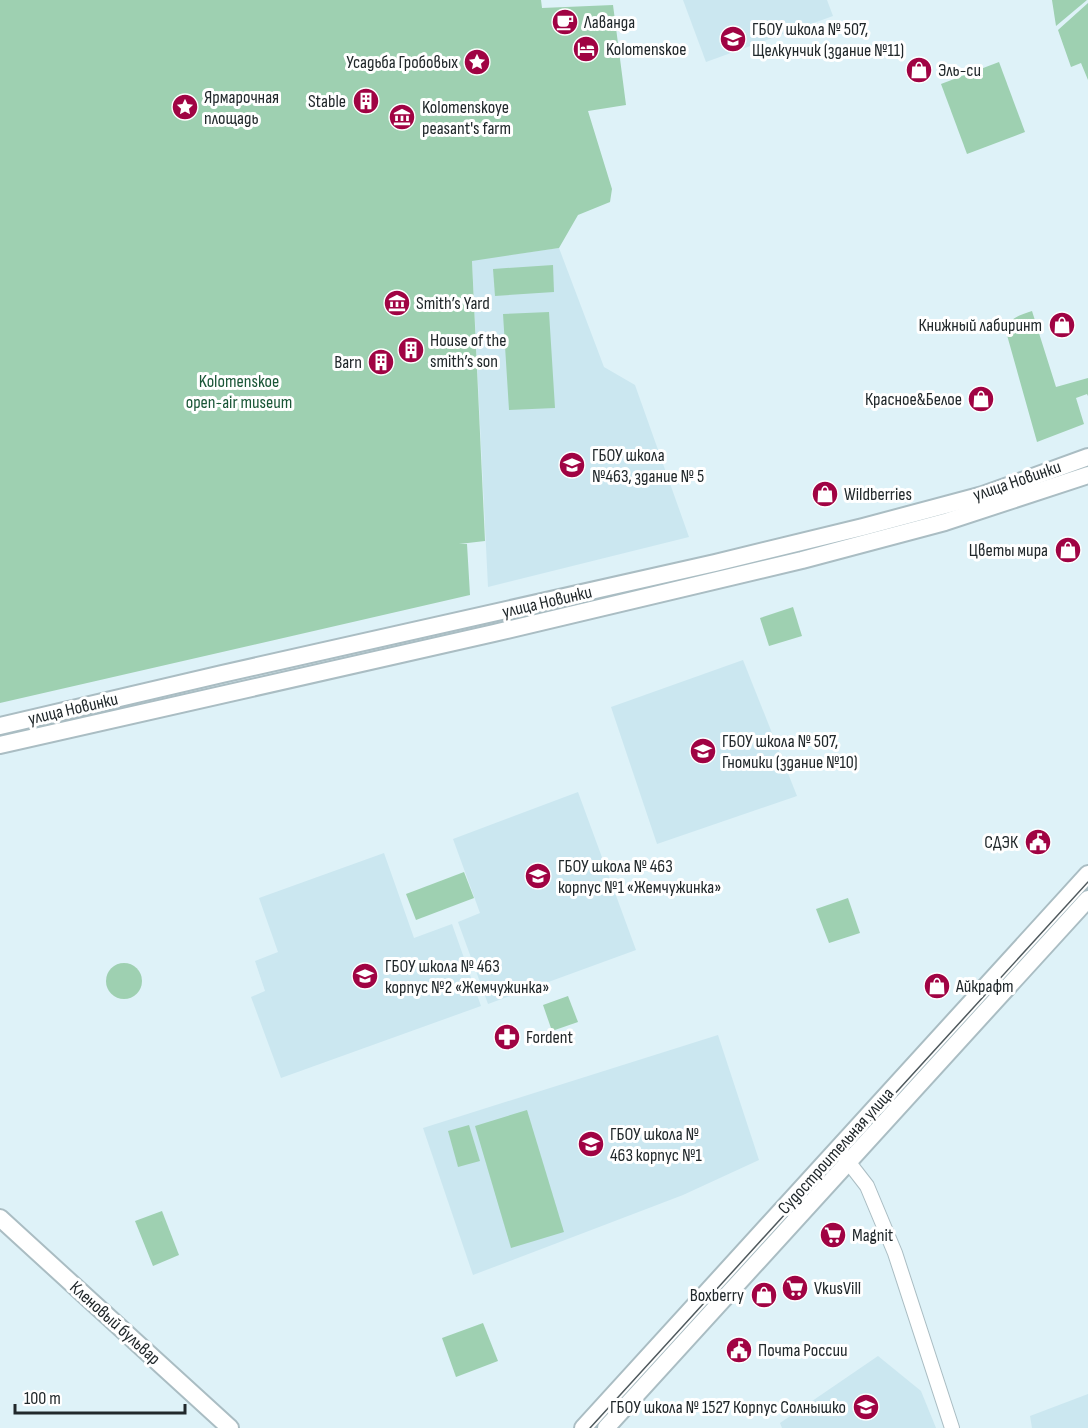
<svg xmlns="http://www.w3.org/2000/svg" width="1088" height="1428" font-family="'Sofia Sans Condensed',sans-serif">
<rect width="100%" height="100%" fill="#def2f8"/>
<g fill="#cbe7f0">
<polygon points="683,0 827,0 833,16 706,62"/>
<polygon points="559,248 604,367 635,385 689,537 488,587 472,260"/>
<polygon points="743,660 797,796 657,844 611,707"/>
<polygon points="578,792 636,950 488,1004 458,922 480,913 453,839"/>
<polygon points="384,853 414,938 452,924 481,1006 281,1078 251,997 265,991 255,961 278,952 259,898"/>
<polygon points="718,1035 759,1160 683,1195 473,1275 423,1128"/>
<polygon points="878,1356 921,1391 936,1428 782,1428 780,1423"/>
<polygon points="1088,1394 1088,1428 1032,1428 1030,1416"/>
</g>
<g fill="#9ed0b1">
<polygon points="0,0 541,0 542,8 613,5 626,105 588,111 612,189 610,202 578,215 559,248 472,261 485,541 459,544 467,544 470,595 0,703"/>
<polygon points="1052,0 1087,0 1056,26"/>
<polygon points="1088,3 1088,80 1081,63 1071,67 1058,30"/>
<polygon points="999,62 1025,132 967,154 941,84"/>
<polygon points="553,265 554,292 495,296 493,269"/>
<path d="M1032 311 1056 387 1088 378V396L1087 394 1076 398 1084 424 1037 442 1005 328C1012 317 1020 315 1032 311Z"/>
<polygon points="549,312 555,408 509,410 503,314"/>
<polygon points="793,607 802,636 769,646 760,618"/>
<polygon points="464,872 474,898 416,920 406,894"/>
<polygon points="848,898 860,933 829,943 816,909"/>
<circle cx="124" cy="981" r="18"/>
<polygon points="568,996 578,1022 552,1031 543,1005"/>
<polygon points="527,1110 564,1232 511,1248 475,1126"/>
<polygon points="469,1125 480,1161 458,1167 448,1131"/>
<polygon points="162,1211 179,1255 153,1266 135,1221"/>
<polygon points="483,1323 498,1361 456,1377 442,1338"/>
</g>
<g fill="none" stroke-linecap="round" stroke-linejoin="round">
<defs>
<polyline id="minor" points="843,1155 867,1186 895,1253 952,1428"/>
<g id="tertiary">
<polyline points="0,726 222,674 715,563 863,527 983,495 1088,457"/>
<polyline points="0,745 494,633 802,560 945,522 1088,475"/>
<polyline points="0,1218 230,1428"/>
<polyline points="583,1428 1088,874"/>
<polyline points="606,1428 1088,899"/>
</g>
</defs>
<use href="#minor" stroke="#aabdc3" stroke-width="16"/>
<use href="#tertiary" stroke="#aabdc3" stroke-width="20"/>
<use href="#minor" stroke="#fff" stroke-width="14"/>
<use href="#tertiary" stroke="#fff" stroke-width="16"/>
<polyline stroke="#4f595d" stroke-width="1.5" points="590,1428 1088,882"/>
</g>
<defs>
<symbol id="cafe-disc" viewBox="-11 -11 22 22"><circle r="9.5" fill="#a00343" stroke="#fff"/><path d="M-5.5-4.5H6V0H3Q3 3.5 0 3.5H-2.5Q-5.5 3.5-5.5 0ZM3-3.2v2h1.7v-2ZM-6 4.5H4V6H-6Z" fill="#fff"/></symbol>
<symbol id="school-disc" viewBox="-11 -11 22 22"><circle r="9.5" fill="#a00343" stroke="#fff"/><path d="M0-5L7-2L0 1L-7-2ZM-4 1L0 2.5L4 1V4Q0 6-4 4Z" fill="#fff"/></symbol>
<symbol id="hotel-disc" viewBox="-11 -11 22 22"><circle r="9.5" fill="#a00343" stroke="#fff"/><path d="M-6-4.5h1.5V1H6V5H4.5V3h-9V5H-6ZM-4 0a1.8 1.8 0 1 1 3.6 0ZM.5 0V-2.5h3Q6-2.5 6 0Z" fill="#fff"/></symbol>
<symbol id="sight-disc" viewBox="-11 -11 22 22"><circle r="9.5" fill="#a00343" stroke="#fff"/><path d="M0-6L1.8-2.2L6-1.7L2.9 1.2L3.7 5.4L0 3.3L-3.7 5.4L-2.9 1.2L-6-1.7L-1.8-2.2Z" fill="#fff"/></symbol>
<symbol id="shop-disc" viewBox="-11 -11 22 22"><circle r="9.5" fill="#a00343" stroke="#fff"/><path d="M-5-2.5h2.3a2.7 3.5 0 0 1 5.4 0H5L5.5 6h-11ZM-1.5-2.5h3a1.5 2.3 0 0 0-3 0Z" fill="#fff"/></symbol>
<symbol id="building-disc" viewBox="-11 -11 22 22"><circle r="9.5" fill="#a00343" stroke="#fff"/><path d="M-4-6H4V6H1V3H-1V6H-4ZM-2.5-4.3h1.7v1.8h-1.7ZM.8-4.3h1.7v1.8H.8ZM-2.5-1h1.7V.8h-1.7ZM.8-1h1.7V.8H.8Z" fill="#fff"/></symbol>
<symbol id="museum-disc" viewBox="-11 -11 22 22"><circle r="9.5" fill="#a00343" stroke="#fff"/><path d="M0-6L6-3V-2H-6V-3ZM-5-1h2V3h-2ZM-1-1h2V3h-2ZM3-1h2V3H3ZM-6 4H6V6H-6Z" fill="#fff"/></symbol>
<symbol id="civic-disc" viewBox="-11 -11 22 22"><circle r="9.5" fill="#a00343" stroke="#fff"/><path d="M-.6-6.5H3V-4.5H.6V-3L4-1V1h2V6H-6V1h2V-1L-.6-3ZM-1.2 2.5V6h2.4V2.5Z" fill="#fff"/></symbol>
<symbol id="pharmacy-disc" viewBox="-11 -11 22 22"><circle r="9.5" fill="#a00343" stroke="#fff"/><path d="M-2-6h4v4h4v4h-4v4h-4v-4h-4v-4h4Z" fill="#fff"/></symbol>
<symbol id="supermarket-disc" viewBox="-11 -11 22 22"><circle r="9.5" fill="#a00343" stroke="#fff"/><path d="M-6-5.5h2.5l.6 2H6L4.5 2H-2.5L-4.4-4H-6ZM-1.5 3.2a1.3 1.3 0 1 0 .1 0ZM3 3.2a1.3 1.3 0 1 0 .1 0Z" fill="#fff"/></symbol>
</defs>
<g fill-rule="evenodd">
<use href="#cafe-disc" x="550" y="7" width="30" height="30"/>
<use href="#school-disc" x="718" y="24" width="30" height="30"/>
<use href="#hotel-disc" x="571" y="34" width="30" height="30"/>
<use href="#sight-disc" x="462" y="47" width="30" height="30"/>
<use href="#shop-disc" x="904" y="55" width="30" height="30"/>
<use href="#building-disc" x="351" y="86" width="30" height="30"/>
<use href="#sight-disc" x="170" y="92" width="30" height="30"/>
<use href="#museum-disc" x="387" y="102" width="30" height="30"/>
<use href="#museum-disc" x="382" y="288" width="30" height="30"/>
<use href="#shop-disc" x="1047" y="310" width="30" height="30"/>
<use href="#building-disc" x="396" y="335" width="30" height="30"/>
<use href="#building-disc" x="366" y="347" width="30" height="30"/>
<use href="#shop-disc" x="966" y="384" width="30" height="30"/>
<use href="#school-disc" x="557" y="450" width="30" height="30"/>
<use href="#shop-disc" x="810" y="479" width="30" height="30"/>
<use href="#shop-disc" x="1053" y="535" width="30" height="30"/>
<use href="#school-disc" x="688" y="736" width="30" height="30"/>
<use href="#civic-disc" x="1023" y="827" width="30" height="30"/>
<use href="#school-disc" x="523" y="861" width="30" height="30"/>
<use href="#school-disc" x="350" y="961" width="30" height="30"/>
<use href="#shop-disc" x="922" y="971" width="30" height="30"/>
<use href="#pharmacy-disc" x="492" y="1022" width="30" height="30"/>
<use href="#school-disc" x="576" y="1129" width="30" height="30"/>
<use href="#supermarket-disc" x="818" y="1220" width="30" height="30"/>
<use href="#supermarket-disc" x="780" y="1273" width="30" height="30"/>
<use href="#shop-disc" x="749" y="1280" width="30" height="30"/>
<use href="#civic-disc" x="724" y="1335" width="30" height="30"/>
<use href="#school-disc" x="851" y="1392" width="30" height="30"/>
</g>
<g text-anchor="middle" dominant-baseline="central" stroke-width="6" stroke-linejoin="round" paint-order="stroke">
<g font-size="18" fill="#21282b" stroke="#fff" text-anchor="start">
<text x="584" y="22">Лаванда</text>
<text x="752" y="29">ГБОУ школа № 507,<tspan x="752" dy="21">Щелкунчик (здание №11)</tspan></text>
<text x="606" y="49">Kolomenskoe</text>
<text x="458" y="62" text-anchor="end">Усадьба Гробовых</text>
<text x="938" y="70">Эль-си</text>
<text x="204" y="97">Ярмарочная<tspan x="204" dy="21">площадь</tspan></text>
<text x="346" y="101" text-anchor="end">Stable</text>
<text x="422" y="107">Kolomenskoye<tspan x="422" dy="21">peasant's farm</tspan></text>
<text x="416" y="303">Smith’s Yard</text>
<text x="1042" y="325" text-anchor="end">Книжный лабиринт</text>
<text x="430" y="340">House of the<tspan x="430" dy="21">smith’s son</tspan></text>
<text x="362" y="362" text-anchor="end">Barn</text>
<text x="962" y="399" text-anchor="end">Красное&amp;Белое</text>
<text x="592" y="455">ГБОУ школа<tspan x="592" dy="21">№463, здание № 5</tspan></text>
<text x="844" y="494">Wildberries</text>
<text x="1048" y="550" text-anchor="end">Цветы мира</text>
<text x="722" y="741">ГБОУ школа № 507,<tspan x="722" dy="21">Гномики (здание №10)</tspan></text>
<text x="1018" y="842" text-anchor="end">СДЭК</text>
<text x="558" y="866">ГБОУ школа № 463<tspan x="558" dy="21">корпус №1 «Жемчужинка»</tspan></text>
<text x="385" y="966">ГБОУ школа № 463<tspan x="385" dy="21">корпус №2 «Жемчужинка»</tspan></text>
<text x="956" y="986">Айкрафт</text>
<text x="526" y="1037">Fordent</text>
<text x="610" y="1134">ГБОУ школа №<tspan x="610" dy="21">463 корпус №1</tspan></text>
<text x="852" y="1235">Magnit</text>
<text x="814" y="1288">VkusVill</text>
<text x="744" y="1295" text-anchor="end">Boxberry</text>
<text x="758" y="1350">Почта России</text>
<text x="846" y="1407" text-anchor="end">ГБОУ школа № 1527 Корпус Солнышко</text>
</g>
<g font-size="18" fill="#1a5637" stroke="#fff">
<text x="239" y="381">Kolomenskoe<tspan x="239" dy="21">open-air museum</tspan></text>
</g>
<g font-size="18" fill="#21282b" stroke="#fff">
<text transform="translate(1017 481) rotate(-19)">улица Новинки</text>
<text transform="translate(547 602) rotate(-13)">улица Новинки</text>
<text transform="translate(73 709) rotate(-13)">улица Новинки</text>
<text transform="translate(836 1151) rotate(-48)">Судостроительная улица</text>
<text transform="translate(115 1323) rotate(42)">Кленовый бульвар</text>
</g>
</g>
<path d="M15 1404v9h170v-9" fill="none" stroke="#21282b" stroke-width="3"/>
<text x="24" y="1404" font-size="18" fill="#21282b" stroke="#ffffff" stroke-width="4.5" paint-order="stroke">100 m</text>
</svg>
